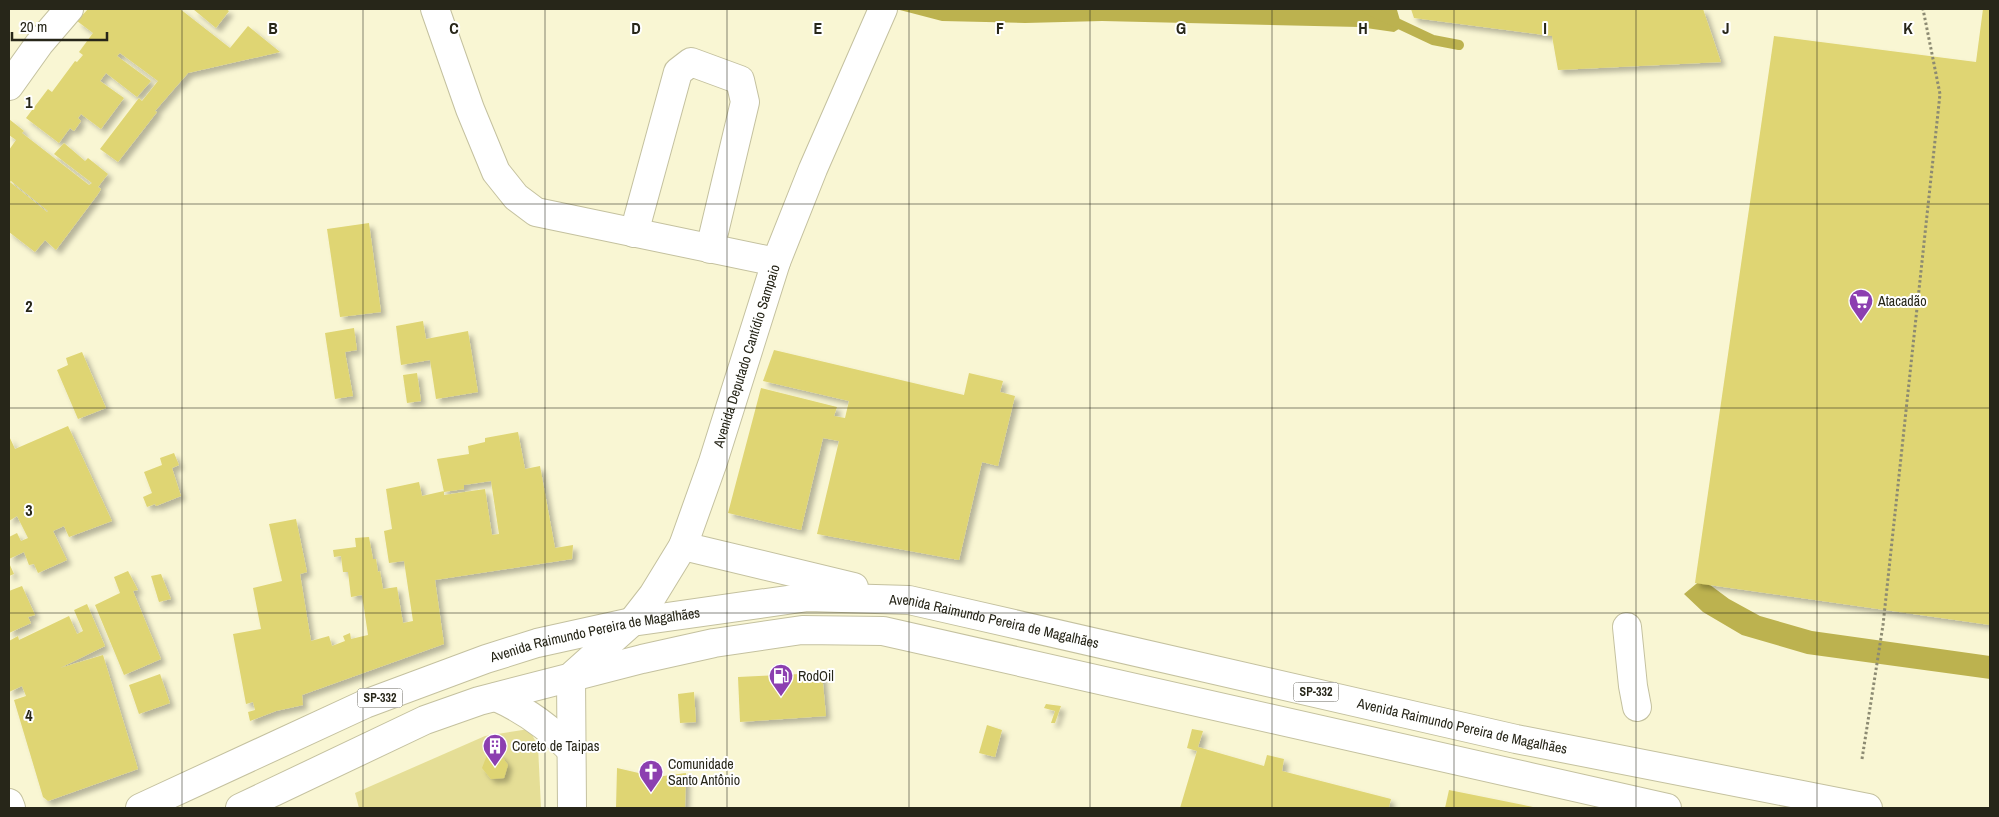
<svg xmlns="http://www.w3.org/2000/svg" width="1999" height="817" font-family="'Archivo Narrow',sans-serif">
<defs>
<filter id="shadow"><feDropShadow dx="4.5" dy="4.5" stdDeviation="2.5" flood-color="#0004"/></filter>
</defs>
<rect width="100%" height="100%" fill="#f9f6d3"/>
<polygon fill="#e5de96" points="529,729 538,746 541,808 359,808 355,793 485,736"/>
<g fill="#bcb24f">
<polygon points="896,9 1389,9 1397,10 1402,27 1394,32 1359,27 1102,21 1025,23 942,21"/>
<polygon points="1702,579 1729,599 1760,616 1812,631 1990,656 1990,679 1807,654 1742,635 1703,612 1684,594"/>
</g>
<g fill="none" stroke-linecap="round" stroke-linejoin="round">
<polyline stroke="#bcb24f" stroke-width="10" points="1367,9 1433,40 1459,45"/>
</g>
<g fill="#dfd573" fill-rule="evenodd" filter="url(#shadow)">
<polygon points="88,9 180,9 230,48 248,26 280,52 188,73 155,111 157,112 118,162 100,149 139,98 142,101 158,81 120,53 117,56 151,81 137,97 106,73 100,81 124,98 101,129 81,114 78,118 81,121 74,131 70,128 59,143 26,118 48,89 52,92 75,61 77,62 83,55 79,52 93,33 77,21"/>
<polygon points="193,9 226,9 229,11 216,28"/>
<polygon points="1411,9 1703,9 1721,62 1558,70 1552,36 1414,18"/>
<polygon points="1983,9 1990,9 1990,625 1695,583 1774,36 1976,62"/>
<path d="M9 119 24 131 22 133 89 185 92 183 54 154 64 143 85 161 88 158 108 174 98 187 101 189 98 194 56 250 45 240 35 252 9 232V150L16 140 9 135ZM11 181 48 211 47 212 10 182Z"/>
<polygon points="369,223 381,312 340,317 327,229"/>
<polygon points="423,321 426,339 468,331 478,392 436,399 430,360 401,365 396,326"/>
<polygon points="354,328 357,350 345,352 353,396 335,399 325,333"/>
<polygon points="774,350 964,395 969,373 1003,381 1000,392 1015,396 998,466 982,462 959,560 817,534 839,441 823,438 801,530 728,513 761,388 837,407 834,416 845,418 849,401 763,381"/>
<polygon points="82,352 106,408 78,419 57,370 68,365 66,358"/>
<polygon points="417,373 421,401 407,403 403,375"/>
<polygon points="68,426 112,521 69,537 64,526 53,531 67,560 38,573 34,564 29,565 24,552 9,559 9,537 17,533 21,541 28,538 17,516 9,521 9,436 15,449"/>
<polygon points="518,432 525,469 540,466 555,548 573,545 572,559 435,580 444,644 302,695 303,705 276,711 250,721 248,712 255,710 253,702 246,704 233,634 261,629 253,588 282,581 269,524 296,519 307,572 300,574 311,641 329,636 332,646 345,641 343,636 350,633 351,639 368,635 362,595 351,597 348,572 343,572 341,556 334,557 333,550 356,547 355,538 369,537 373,559 376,559 378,572 380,571 383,589 397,587 403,623 413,621 404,561 389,563 384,531 392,529 386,489 419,482 422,496 444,491 444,495 485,489 492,535 499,534 491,481 464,485 464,489 444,492 437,459 469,454 468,446 485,442 485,438"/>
<polygon points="174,453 179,465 172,468 181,496 156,506 155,504 147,507 143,497 152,493 144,472 162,465 160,458"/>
<polygon points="9,563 14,574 9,576"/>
<polygon points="128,571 138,590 133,591 161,659 124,675 95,605 120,593 114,577"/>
<polygon points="161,574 171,599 159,602 151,576"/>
<polygon points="22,586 35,615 28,617 31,623 9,633 9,591"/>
<polygon points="87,604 105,646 60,668 103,655 138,769 48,801 43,797 14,700 26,696 22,686 9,692 9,641 18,636 19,640 69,616 77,634 83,631 74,610"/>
<polygon points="822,673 826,716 740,722 738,677"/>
<polygon points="160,674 170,703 139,714 129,685"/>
<polygon points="694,692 696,722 680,723 678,694"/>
<polygon points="1046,704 1061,706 1055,723 1051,723 1055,711 1044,708"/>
<polygon points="987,725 1002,730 995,757 979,753"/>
<polygon points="1192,729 1203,731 1198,747 1264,766 1267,755 1284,759 1282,771 1391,799 1389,807 1393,808 1180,808 1197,751 1187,748"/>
<polygon points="500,754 508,765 504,778 491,779 482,768 487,755"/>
<polygon points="617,768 656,777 686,773 685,808 616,808"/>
<polygon points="1449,790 1533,807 1533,808 1445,808"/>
</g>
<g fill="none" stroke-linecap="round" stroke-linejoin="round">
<defs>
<g id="minor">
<polyline points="435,9 470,109 496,172 516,197 536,212 776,262"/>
<polyline points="9,86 39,44 69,9"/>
<polyline points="634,233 678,72 691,62 740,80 745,102 710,249"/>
<polyline points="1627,627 1633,686 1637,707"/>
<polyline points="9,803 11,808"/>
</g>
<g id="major">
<polyline points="683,546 854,587"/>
<path id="s1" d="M574 674 632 622 653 595 683 546 713 462 776 262 813 169 883 9"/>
<polyline points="571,677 572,808"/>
<path d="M496 697C525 710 549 727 571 750"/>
<path id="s2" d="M140 808 365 704 486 659 537 643 632 622 808 597 909 600 1516 739 1868 808"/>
<polyline points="240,808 425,720 479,701 642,659 714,643 802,630 883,631 1667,808"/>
</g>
</defs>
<use href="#minor" stroke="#c4c19f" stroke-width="30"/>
<use href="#major" stroke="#c4c19f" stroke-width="30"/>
<polyline stroke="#8c8a72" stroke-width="3" stroke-dasharray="2.5 2.5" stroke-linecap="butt" points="1862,759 1883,625 1940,94 1923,9"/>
<use href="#minor" stroke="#fff" stroke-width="28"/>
<use href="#major" stroke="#fff" stroke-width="28"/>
</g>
<path fill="none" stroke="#272619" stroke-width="1" stroke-opacity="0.55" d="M182 9V808M363 9V808M545 9V808M727 9V808M909 9V808M1090 9V808M1272 9V808M1454 9V808M1636 9V808M1817 9V808M9 204H1990M9 408H1990M9 613H1990"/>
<defs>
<symbol id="supermarket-pin" viewBox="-11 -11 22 30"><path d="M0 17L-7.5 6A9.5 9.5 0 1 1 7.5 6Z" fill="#8c3fb0" stroke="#fff"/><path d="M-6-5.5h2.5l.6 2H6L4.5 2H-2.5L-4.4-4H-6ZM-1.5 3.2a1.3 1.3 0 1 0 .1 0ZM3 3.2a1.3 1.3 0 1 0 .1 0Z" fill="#fff"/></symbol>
<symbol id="fuel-pin" viewBox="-11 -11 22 30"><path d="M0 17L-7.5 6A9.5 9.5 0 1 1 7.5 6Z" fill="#8c3fb0" stroke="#fff"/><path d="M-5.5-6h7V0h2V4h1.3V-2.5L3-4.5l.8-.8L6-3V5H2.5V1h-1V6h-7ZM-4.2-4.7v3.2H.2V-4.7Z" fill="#fff"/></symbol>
<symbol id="building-pin" viewBox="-11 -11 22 30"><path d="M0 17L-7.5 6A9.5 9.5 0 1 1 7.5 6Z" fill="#8c3fb0" stroke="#fff"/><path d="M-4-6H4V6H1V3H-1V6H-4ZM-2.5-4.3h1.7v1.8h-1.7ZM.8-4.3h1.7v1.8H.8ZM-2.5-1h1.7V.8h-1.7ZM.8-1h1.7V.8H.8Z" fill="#fff"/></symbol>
<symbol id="church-pin" viewBox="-11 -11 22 30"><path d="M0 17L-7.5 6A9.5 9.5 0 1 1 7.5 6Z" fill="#8c3fb0" stroke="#fff"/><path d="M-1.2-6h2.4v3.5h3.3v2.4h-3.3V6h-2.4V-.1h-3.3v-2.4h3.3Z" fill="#fff"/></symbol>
</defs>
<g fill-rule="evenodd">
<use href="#supermarket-pin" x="1847" y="287" width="28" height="38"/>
<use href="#fuel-pin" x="767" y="662" width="28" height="38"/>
<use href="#building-pin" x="481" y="732" width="28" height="38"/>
<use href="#church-pin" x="637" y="758" width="28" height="38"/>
</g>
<g text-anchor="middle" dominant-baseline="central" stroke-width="4" stroke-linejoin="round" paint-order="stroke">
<g fill="#fff" stroke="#68675e" stroke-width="1">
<rect x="1293.5" y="682.5" width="45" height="19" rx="4"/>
<rect x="357.5" y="688.5" width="45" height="19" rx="4"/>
</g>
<g font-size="12" font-weight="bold" fill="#272619">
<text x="1316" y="692">SP-332</text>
<text x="380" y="698">SP-332</text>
</g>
<g font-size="14" fill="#272619" stroke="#fff" text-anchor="start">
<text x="1878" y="301">Atacadão</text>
<text x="798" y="676">RodOil</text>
<text x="512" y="746">Coreto de Taipas</text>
<text x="668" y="764">Comunidade<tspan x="668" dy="16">Santo Antônio</tspan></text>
</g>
<g font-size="14" fill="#272619" stroke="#fff">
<text stroke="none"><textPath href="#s1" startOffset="370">Avenida Deputado Cantídio Sampaio</textPath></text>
<text stroke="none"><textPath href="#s2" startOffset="894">Avenida Raimundo Pereira de Magalhães</textPath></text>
<text stroke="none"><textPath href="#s2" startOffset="489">Avenida Raimundo Pereira de Magalhães</textPath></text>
<text stroke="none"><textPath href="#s2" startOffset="1374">Avenida Raimundo Pereira de Magalhães</textPath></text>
</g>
</g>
<g font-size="16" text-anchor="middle" font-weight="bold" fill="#272619" stroke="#fff" stroke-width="4" stroke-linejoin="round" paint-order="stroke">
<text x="273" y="34">B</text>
<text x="454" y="34">C</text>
<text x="636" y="34">D</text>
<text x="818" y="34">E</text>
<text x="1000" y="34">F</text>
<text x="1181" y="34">G</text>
<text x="1363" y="34">H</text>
<text x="1545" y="34">I</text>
<text x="1726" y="34">J</text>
<text x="1908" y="34">K</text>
<text x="29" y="108">1</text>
<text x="29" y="312">2</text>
<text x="29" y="516">3</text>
<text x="29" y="721">4</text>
</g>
<rect width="1999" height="817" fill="none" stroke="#272619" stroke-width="20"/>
<path d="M12 32v8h95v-8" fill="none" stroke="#272619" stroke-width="2.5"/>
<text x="20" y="32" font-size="15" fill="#272619" stroke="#ffffff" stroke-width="4" paint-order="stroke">20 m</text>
</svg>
